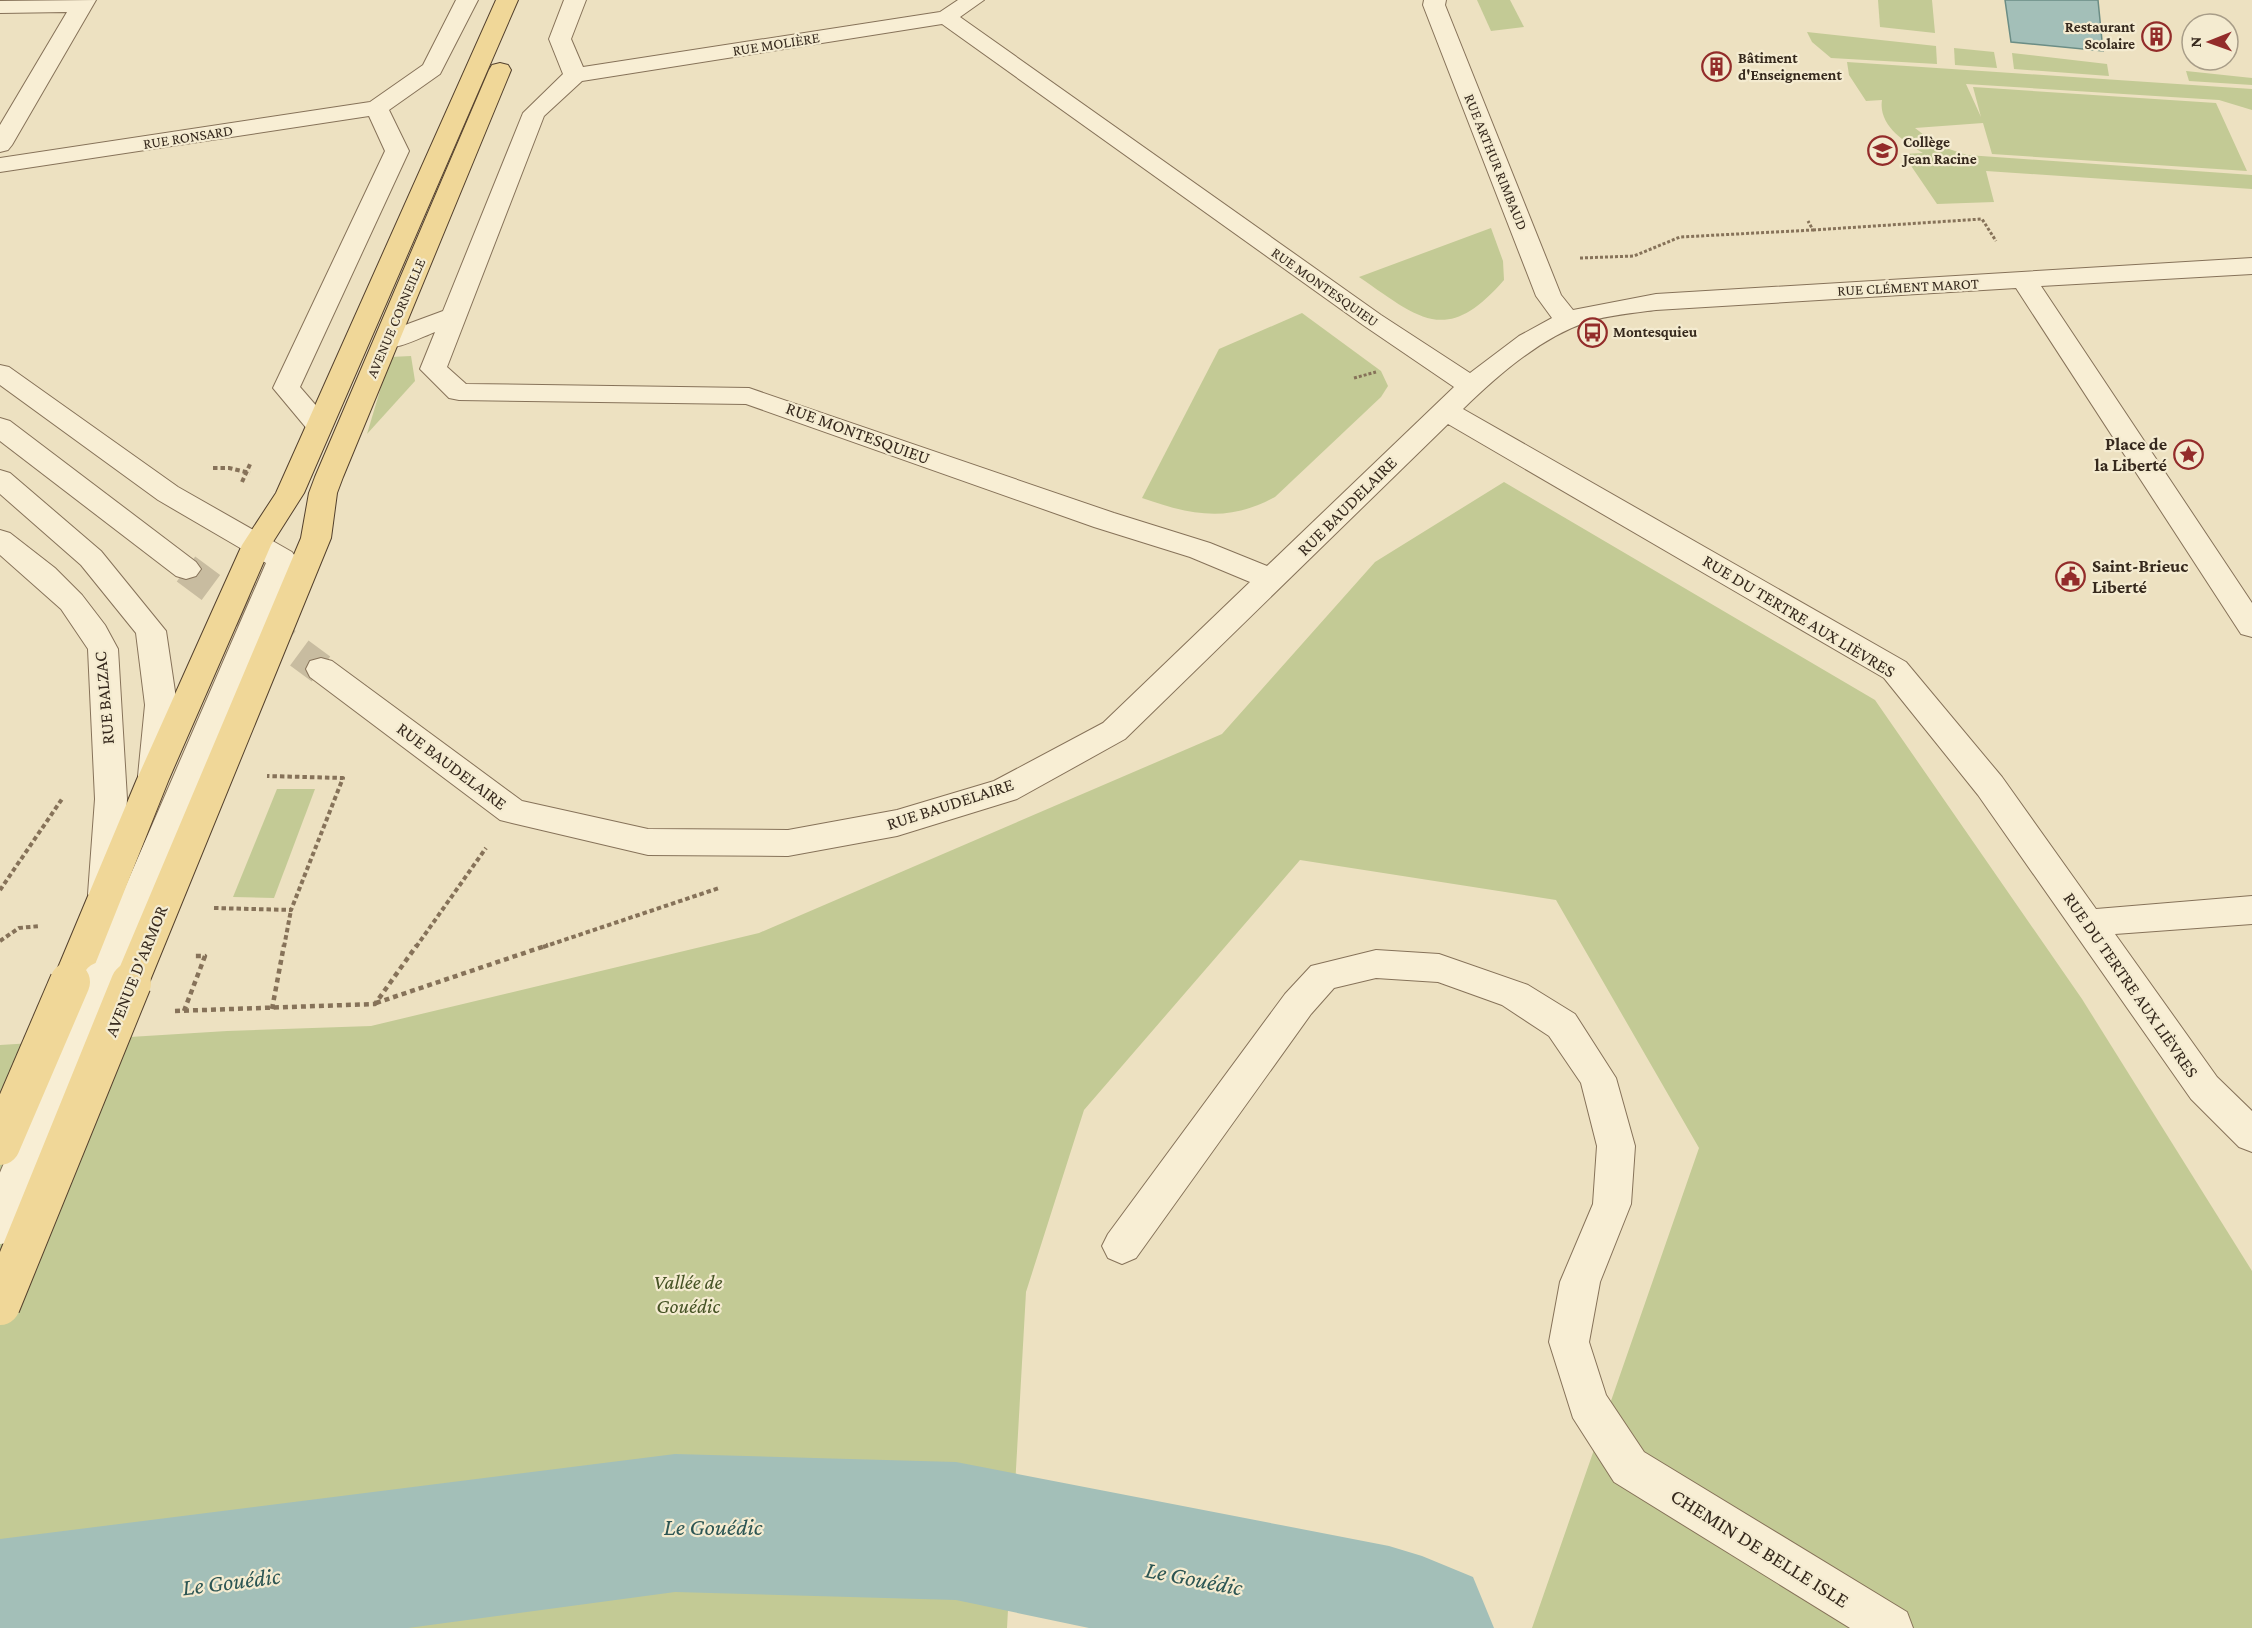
<svg xmlns="http://www.w3.org/2000/svg" width="2252" height="1628" font-family="'Crimson Pro',serif">
<rect width="100%" height="100%" fill="#ede1c1"/>
<g fill="#c3ca95">
<polygon points="1477,0 1510,0 1524,27 1491,31"/>
<polygon points="1878,0 1932,0 1935,33 1880,27"/>
<polygon points="1807,32 1936,46 1937,64 1831,58 1812,42"/>
<polygon points="1954,48 1994,52 1997,68 1955,65"/>
<polygon points="2012,53 2107,64 2109,76 2014,69"/>
<path d="M1847 62 2252 89V110L2219 100 1966 84 1981 117 1973 87 2216 103 2247 171 1992 154 1983 123 1915 128 1937 145 1967 155 2252 175V189L1986 171 1994 202 1937 204 1903 154 1923 153C1904 142 1878 125 1882 100L1866 101 1849 75Z"/>
<polygon points="2186,71 2252,78 2252,85 2189,81"/>
<path d="M1491 228 1503 261 1504 280C1446 347 1419 318 1359 277Z"/>
<path d="M1302 313 1381 371 1388 386 1381 397 1275 497C1228 523 1191 515 1142 498L1219 349Z"/>
<polygon points="411,356 415,381 367,434 390,357"/>
<polygon points="1504,482 1875,700 2082,999 2252,1271 2252,1628 1532,1628 1699,1148 1556,900 1300,860 1084,1110 1026,1292 1007,1628 0,1628 0,1045 227,1031 371,1026 759,933 1222,734 1375,562"/>
<polygon points="277,789 315,789 274,898 233,897"/>
</g>
<polygon fill="#a3bfb8" stroke="#6b8d85" stroke-width="1.5" points="2005,0 2098,0 2103,51 2011,42"/>
<g fill="none" stroke-linecap="round" stroke-linejoin="round">
<polygon fill="#a3bfb8" fill-rule="evenodd" points="675,1454 956,1462 1389,1546 1422,1556 1473,1577 1494,1628 1089,1628 956,1600 675,1592 408,1628 0,1628 0,1539"/>
<polyline stroke="#c8bca0" stroke-width="31" stroke-dasharray="31 16" stroke-linecap="butt" points="186,569 321,669"/>
<defs>
<g id="minor">
<polygon points="96,0 12,145 8,150 0,152 0,125 67,12 0,13 0,1"/>
<polygon points="456,0 478,0 440,74 389,110 409,151 300,387 332,424 328,430 318,433 308,430 273,388 385,151 369,116 0,172 0,158 370,102 423,65"/>
<path d="M564 0H586L571 39 583 67 940 12 958 0H984L960 17 1381 315 1470 373 1519 336 1552 318 1536 296 1423 5 1424 0H1446L1445 5 1561 295 1573 310 1656 294 2252 258V274L2041 286 2252 603V637L2241 634 2016 288 1656 310C1633 313 1609 315 1587 322 1540 338 1498 375 1463 409L1906 662 2002 777 2096 909 2252 896V924L2115 934 2217 1077 2252 1111V1152L2239 1147 2191 1099 1978 795 1884 678 1448 424 1125 739 1017 799 897 836 788 856 648 855 512 823 500 820 310 677 306 669 310 661 321 658 332 661 522 801 648 829 788 830 897 810 994 781 1103 723 1250 582 1190 557 1094 527 746 404 459 400 449 398 420 369 435 332C417 339 396 351 378 347L374 341 378 335 443 311 523 113 563 74 549 39ZM942 24 1363 325 1454 387 1267 566 1210 543 1114 513 749 388 466 384 447 367 544 116 582 81Z"/>
<polygon points="0,365 9,367 178,487 292,552 297,559 120,982 115,992 102,996 89,992 84,982 266,563 158,500 0,385"/>
<polygon points="0,418 10,421 196,562 201,569 196,576 186,579 176,576 0,441"/>
<polygon points="0,470 10,473 101,551 166,631 177,705 170,776 165,785 154,788 143,785 138,776 145,705 136,633 81,565 0,494"/>
<polygon points="0,530 10,533 55,568 82,595 105,625 118,649 127,799 122,894 117,903 105,907 93,903 88,894 95,799 88,649 61,609 0,555"/>
<polygon points="1376,950 1439,954 1528,985 1575,1014 1616,1078 1635,1146 1631,1204 1600,1282 1589,1342 1606,1395 1644,1452 1907,1612 1913,1628 1850,1628 1614,1482 1573,1418 1549,1342 1560,1282 1593,1204 1597,1146 1581,1083 1549,1036 1502,1005 1438,982 1376,978 1334,988 1311,1014 1136,1258 1122,1264 1108,1258 1102,1246 1108,1234 1285,994 1311,966"/>
</g>
<g id="major">
<polygon points="496,0 518,0 304,493 271,545 245,605 169,779 88,982 83,992 70,996 57,992 52,982 137,779 215,605 242,545 276,493"/>
<polygon points="500,63 508,65 511,70 343,477 337,493 331,538 149,983 144,993 131,997 118,993 113,983 301,538 309,493 315,477 489,70 492,65"/>
</g>
</defs>
<use href="#minor" stroke="#867259" stroke-width="2"/>
<use href="#major" stroke="#53402d" stroke-width="2"/>
<g stroke="#867259" stroke-width="3" stroke-dasharray="3 2" stroke-linecap="butt">
<polyline points="1813,230 1982,219 1996,241"/>
<polyline points="1580,258 1634,256 1680,237 1813,230 1808,221"/>
<polyline points="1354,378 1376,372"/>
</g>
<g stroke="#867259" stroke-width="4" stroke-dasharray="4.5 3" stroke-linecap="butt">
<polyline points="213,468 229,468 250,473"/>
<polyline points="242,482 251,462"/>
<polyline points="0,890 62,799"/>
<polyline points="214,908 291,910 343,778 267,776"/>
<polyline points="0,941 19,928 40,926"/>
<polyline points="284,947 291,910"/>
<polyline points="416,947 486,848"/>
<polyline points="543,947 719,888"/>
</g>
<g stroke="#867259" stroke-width="4.5" stroke-dasharray="5 4" stroke-linecap="butt">
<polyline points="376,1003 548,945"/>
<polyline points="272,1009 284,945"/>
<polyline points="175,1011 375,1004 417,945"/>
<polyline points="184,1011 205,956 195,956"/>
</g>
<use href="#minor" fill="#f8eed4" fill-rule="evenodd"/>
<use href="#major" fill="#f0d798" fill-rule="evenodd"/>
<defs>
<polyline id="minor-bridge" points="0,1224 102,982"/>
<g id="major-bridge">
<polyline points="0,1145 70,982"/>
<polyline points="0,1305 131,983"/>
</g>
</defs>
<use href="#minor-bridge" stroke="#867259" stroke-width="42" stroke-linecap="butt"/>
<use href="#major-bridge" stroke="#53402d" stroke-width="42" stroke-linecap="butt"/>
<use href="#minor-bridge" stroke="#f8eed4" stroke-width="40"/>
<use href="#major-bridge" stroke="#f0d798" stroke-width="40"/>
</g>
<defs>
<symbol id="building-ring" viewBox="-11 -11 22 22"><circle r="9.5" fill="#f4ebd0" stroke="#932c2a" stroke-width="1.5"/><path d="M-4-6H4V6H1V3H-1V6H-4ZM-2.5-4.3h1.7v1.8h-1.7ZM.8-4.3h1.7v1.8H.8ZM-2.5-1h1.7V.8h-1.7ZM.8-1h1.7V.8H.8Z" fill="#932c2a"/></symbol>
<symbol id="school-ring" viewBox="-11 -11 22 22"><circle r="9.5" fill="#f4ebd0" stroke="#932c2a" stroke-width="1.5"/><path d="M0-5L7-2L0 1L-7-2ZM-4 1L0 2.5L4 1V4Q0 6-4 4Z" fill="#932c2a"/></symbol>
<symbol id="bus-ring" viewBox="-11 -11 22 22"><circle r="9.5" fill="#f4ebd0" stroke="#932c2a" stroke-width="1.5"/><path d="M-5-6H5V4H4V6H2V4H-2V6H-4V4H-5ZM-3.5-4V0h7V-4ZM-3.5 1.2v1.5H-2V1.2ZM2 1.2v1.5H3.5V1.2Z" fill="#932c2a"/></symbol>
<symbol id="sight-ring" viewBox="-11 -11 22 22"><circle r="9.5" fill="#f4ebd0" stroke="#932c2a" stroke-width="1.5"/><path d="M0-6L1.8-2.2L6-1.7L2.9 1.2L3.7 5.4L0 3.3L-3.7 5.4L-2.9 1.2L-6-1.7L-1.8-2.2Z" fill="#932c2a"/></symbol>
<symbol id="civic-ring" viewBox="-11 -11 22 22"><circle r="9.5" fill="#f4ebd0" stroke="#932c2a" stroke-width="1.5"/><path d="M-.6-6.5H3V-4.5H.6V-3L4-1V1h2V6H-6V1h2V-1L-.6-3ZM-1.2 2.5V6h2.4V2.5Z" fill="#932c2a"/></symbol>
</defs>
<g fill-rule="evenodd">
<use href="#building-ring" x="2140" y="20" width="33" height="33"/>
<use href="#building-ring" x="1700" y="50" width="33" height="33"/>
<use href="#school-ring" x="1866" y="134" width="33" height="33"/>
<use href="#bus-ring" x="1576" y="316" width="33" height="33"/>
<use href="#sight-ring" x="2172" y="438" width="33" height="33"/>
<use href="#civic-ring" x="2054" y="560" width="33" height="33"/>
</g>
<g text-anchor="middle" dominant-baseline="central" stroke-width="4.5" stroke-linejoin="round" paint-order="stroke">
<g font-size="15" font-weight="bold" fill="#36291d" stroke="#f4ebd0" text-anchor="start">
<text x="2135" y="27" text-anchor="end">Restaurant<tspan x="2135" dy="17">Scolaire</tspan></text>
<text x="1738" y="58">Bâtiment<tspan x="1738" dy="17">d'Enseignement</tspan></text>
<text x="1903" y="142">Collège<tspan x="1903" dy="17">Jean Racine</tspan></text>
<text x="1613" y="332">Montesquieu</text>
</g>
<g font-size="15" fill="#36291d" stroke="#f4ebd0">
<text transform="translate(776 44) rotate(-9)">RUE MOLIÈRE</text>
<text transform="translate(188 137) rotate(-9)">RUE RONSARD</text>
<text transform="translate(1496 162) rotate(68)">RUE ARTHUR RIMBAUD</text>
<text transform="translate(1325 287) rotate(35)">RUE MONTESQUIEU</text>
<text transform="translate(1908 287) rotate(-3)">RUE CLÉMENT MAROT</text>
<text transform="translate(396 318) rotate(-67)">AVENUE CORNEILLE</text>
</g>
<g font-size="18" fill="#36291d" stroke="#f4ebd0">
<text transform="translate(858 433) rotate(20)">RUE MONTESQUIEU</text>
<text transform="translate(1347 506) rotate(-45)">RUE BAUDELAIRE</text>
<text transform="translate(1799 616) rotate(31)">RUE DU TERTRE AUX LIÈVRES</text>
<text transform="translate(104 698) rotate(-95)">RUE BALZAC</text>
<text transform="translate(452 766) rotate(37)">RUE BAUDELAIRE</text>
<text transform="translate(950 804) rotate(-18)">RUE BAUDELAIRE</text>
<text transform="translate(136 971) rotate(-68)">AVENUE D'ARMOR</text>
<text transform="translate(2131 985) rotate(55)">RUE DU TERTRE AUX LIÈVRES</text>
</g>
<g font-size="18" font-weight="bold" fill="#36291d" stroke="#f4ebd0" text-anchor="end">
<text x="2167" y="444">Place de<tspan x="2167" dy="21">la Liberté</tspan></text>
<text x="2092" y="566" text-anchor="start">Saint-Brieuc<tspan x="2092" dy="21">Liberté</tspan></text>
</g>
<g font-size="21" font-style="italic" fill="#455224" stroke="#f4ebd0">
<text x="688" y="1282">Vallée de<tspan x="688" dy="24">Gouédic</tspan></text>
</g>
<g font-size="21" fill="#36291d" stroke="#f4ebd0">
<text transform="translate(1760 1548) rotate(32)">CHEMIN DE BELLE ISLE</text>
</g>
<g font-size="24" font-style="italic" fill="#2c5553" stroke="#f4ebd0">
<text x="713" y="1526">Le Gouédic</text>
<text transform="translate(1194 1578) rotate(11)">Le Gouédic</text>
<text transform="translate(231 1581) rotate(-7)">Le Gouédic</text>
</g>
</g>
<g transform="translate(2210 42) rotate(269)"><circle r="28" fill="#f4ebd0" stroke="#a89d88" stroke-width="1.5"/>
<path d="M0-4.5L10 22L0 15L-10 22Z" fill="#932c2a"/>
<text y="-9" font-size="16" font-weight="bold" text-anchor="middle" fill="#36291d">N</text>
</g>
</svg>
